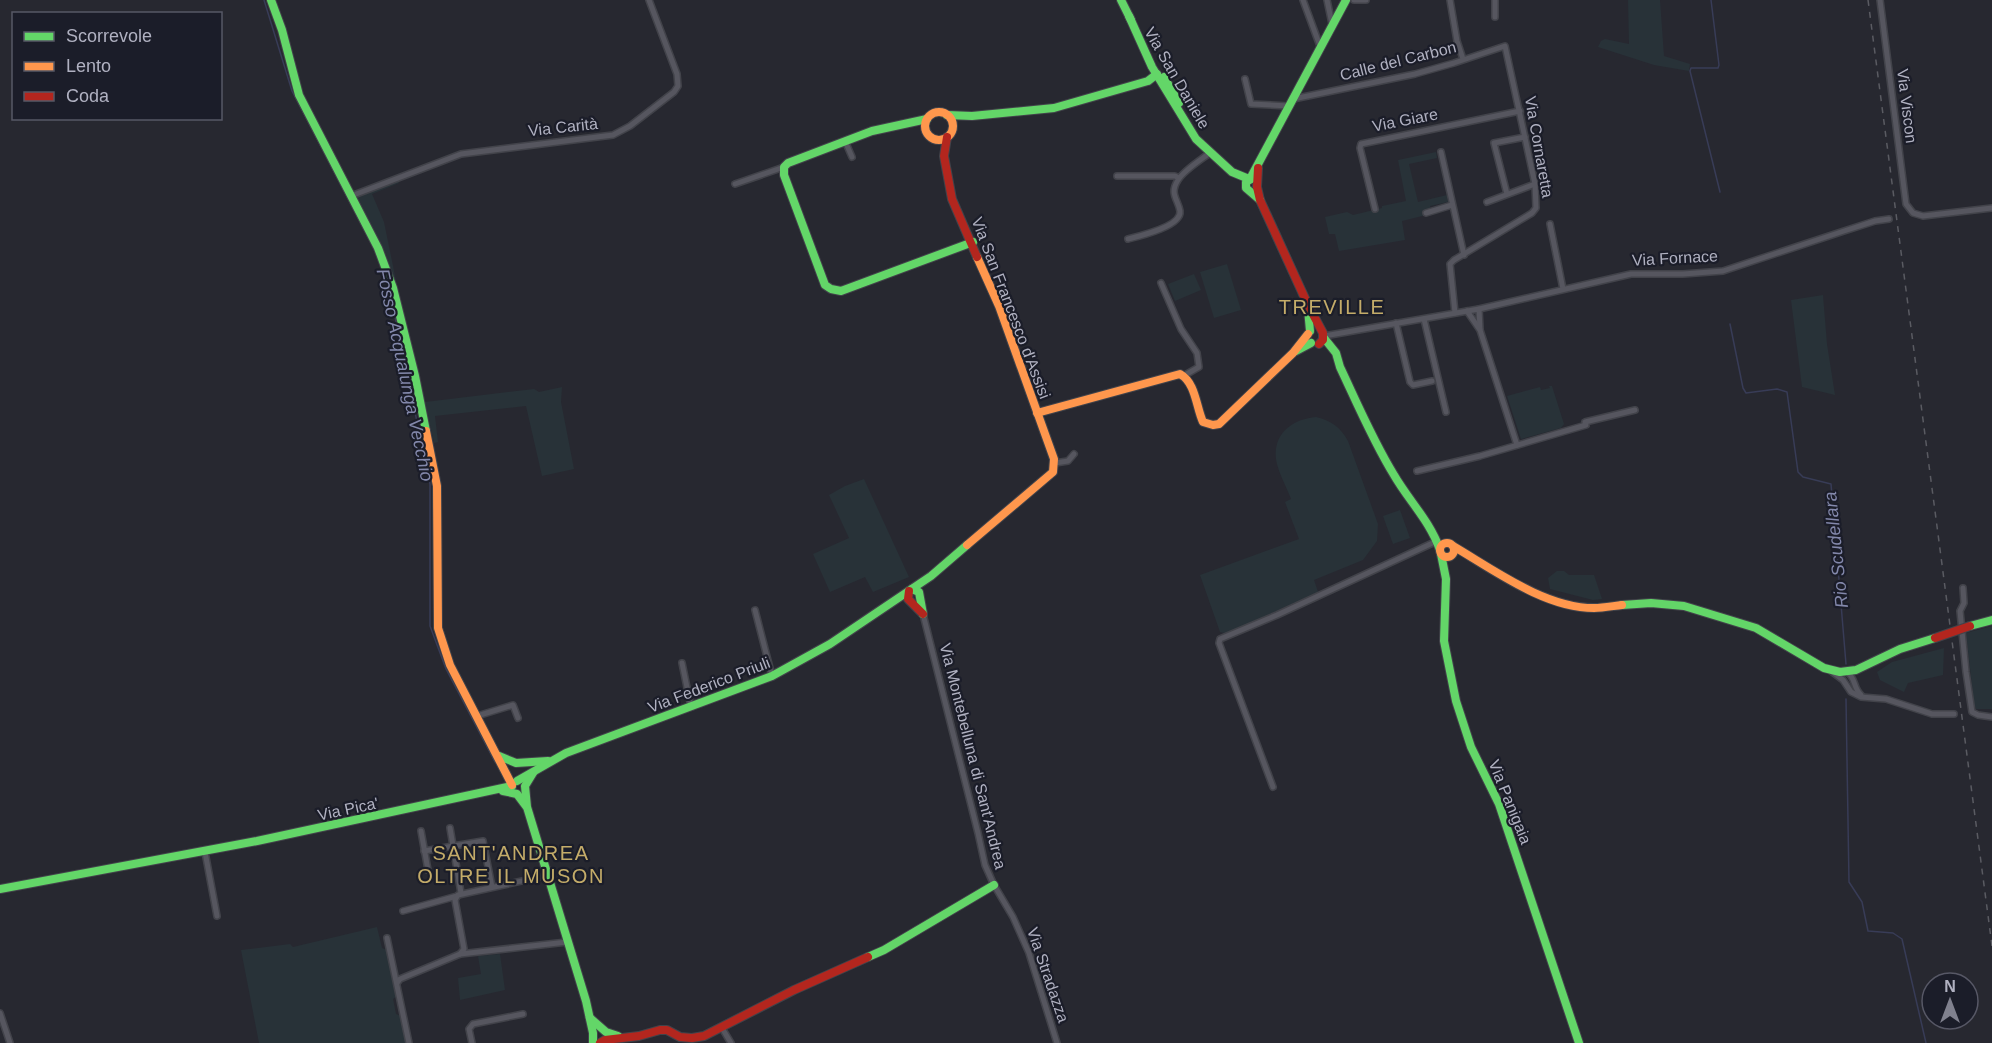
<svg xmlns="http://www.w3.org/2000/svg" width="1992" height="1043" font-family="Helvetica,sans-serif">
<rect width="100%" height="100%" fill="#272830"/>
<g fill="#283238">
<polygon points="1628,0 1660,0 1664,56 1690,64 1689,71 1654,65 1598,47 1601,41 1605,39 1629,44"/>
<polygon points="1436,152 1437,158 1409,164 1418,202 1447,195 1448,202 1430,206 1431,210 1426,215 1402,221 1405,240 1339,251 1335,234 1329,234 1325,217 1347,212 1353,215 1382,208 1382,206 1406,201 1398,160"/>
<polygon points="397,179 399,183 372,194 384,222 400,300 386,255 356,199 361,194"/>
<polygon points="1227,264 1241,310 1214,318 1200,272"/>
<polygon points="1194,274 1201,290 1175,301 1168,284"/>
<polygon points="1823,295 1827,344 1835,395 1802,387 1791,300"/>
<polygon points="1549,386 1552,386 1564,424 1561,428 1521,439 1507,396 1540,387 1541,390 1550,388"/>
<polygon points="562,387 561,402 574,469 542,476 526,406 435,416 438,442 434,443 425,402 534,389 539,392"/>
<path d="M1316 417C1332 421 1340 427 1348 441L1378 524 1377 541 1363 560 1314 580 1318 592 1234 631 1224 633 1220 632 1200 575 1299 539 1285 502 1291 499C1286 486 1278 472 1276 459 1273 433 1293 419 1316 417Z"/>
<polygon points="864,479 909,577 873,592 865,577 830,592 813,554 849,538 829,495 845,486"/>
<polygon points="1400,510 1410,538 1393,544 1383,516"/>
<polygon points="1557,571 1564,571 1569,575 1594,575 1602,599 1593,600 1550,589 1548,578"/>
<polygon points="1992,626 1992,709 1976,709 1974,703 1966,633"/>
<polygon points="1944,648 1943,675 1908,683 1904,692 1880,680 1877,672 1892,662"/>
<polygon points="377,927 382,948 387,950 397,996 393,999 396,1014 401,1016 406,1043 259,1043 241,950 290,944 293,947"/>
<polygon points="500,954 505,990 460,1000 458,978 481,974 478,956"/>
</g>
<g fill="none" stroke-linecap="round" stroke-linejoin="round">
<g stroke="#383c57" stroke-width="1.5">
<polyline points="264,0 292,91 364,229"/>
<polyline points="1711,0 1719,65 1718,68 1691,68 1690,71 1720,192"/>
<polyline points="389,288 430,484 430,626 446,669 495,762"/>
<polyline points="1730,324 1743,388 1746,393 1777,389 1787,392 1798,472 1803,477 1831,484 1846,664"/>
<polyline points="1846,699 1849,882 1862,902 1868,931 1893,933 1902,939 1926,1043"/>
<polyline points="336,821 385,810"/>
</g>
<defs>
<g id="street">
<polyline points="1303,0 1320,46"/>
<polyline points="1327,0 1332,24"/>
<polyline points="1354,0 1366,0"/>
<polyline points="1450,0 1457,41 1463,59"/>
<polyline points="1495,0 1495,17"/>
<polyline points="1880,0 1906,204 1913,213 1923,216 1992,208"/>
<polyline points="1245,79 1251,104 1289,106"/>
<polyline points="1293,99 1415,74 1454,63 1505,46 1535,184 1536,208 1532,213 1454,260 1450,264 1455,313"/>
<polyline points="845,141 852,157"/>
<polyline points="1441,152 1464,255"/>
<polyline points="1117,176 1175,176 1179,178"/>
<polyline points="735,184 784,167"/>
<polyline points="1507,194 1494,143 1525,137"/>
<polyline points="351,196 461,154 613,135 630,126 674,92 678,86 677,74 649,0"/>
<polyline points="1487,202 1535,184"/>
<polyline points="1375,209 1360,148 1361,144 1520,111"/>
<polyline points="1426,213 1452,205"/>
<polyline points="1550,224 1563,289"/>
<path d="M1128 239C1140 236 1182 226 1180 211 1178 199 1169 194 1178 180 1184 170 1202 159 1211 152"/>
<polyline points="1161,283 1181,329 1197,353 1199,367 1185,375"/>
<polyline points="1479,309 1480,329"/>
<polyline points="1467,311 1480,330 1517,445"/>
<polyline points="1424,319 1446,412"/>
<polyline points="1396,323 1410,382 1413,385 1432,381"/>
<polyline points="1324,336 1479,309 1631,274 1683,274 1723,271 1844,231 1875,221 1889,219"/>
<polyline points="1055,463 1068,461 1074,454"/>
<polyline points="1417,471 1480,456 1586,425 1585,422 1635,410"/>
<polyline points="1963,588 1964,603 1960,611 1966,672 1972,712 1978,715 1992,717"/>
<polyline points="755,610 772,676"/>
<polyline points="923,614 978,833 985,865 994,885 1013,917 1029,953 1057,1043"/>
<polyline points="682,663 691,707"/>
<polyline points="1831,671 1843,680 1851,692 1861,697 1886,699 1932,714 1954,714"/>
<path d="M1847 672C1856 678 1853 688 1861 695"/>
<polyline points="477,716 513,705 518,718"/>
<polyline points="1273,787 1219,643 1220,639 1277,615 1437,541"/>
<polyline points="450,828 461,893"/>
<polyline points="421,831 428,870"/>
<polyline points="424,851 483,841 492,887"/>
<polyline points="205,852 217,916"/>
<polyline points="403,911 457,896"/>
<polyline points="387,938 409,1043"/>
<polyline points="460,954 464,949 455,900 458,895 549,875"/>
<polyline points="397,983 400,979 460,954 567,942"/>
<polyline points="0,1013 10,1043"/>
<polyline points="722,1028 731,1043"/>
<polyline points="472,1043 469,1029 473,1024 523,1014"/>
</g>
<g id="fast">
<polyline points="271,0 282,30 299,95 378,248 393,288 415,376 426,431"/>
<polyline points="1121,0 1131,20"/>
<polyline points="1129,16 1152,67 1196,139 1232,172 1249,179"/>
<polyline points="1164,77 1179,103"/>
<polyline points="947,115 972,116 1054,108 1148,81 1157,74"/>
<polyline points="927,119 872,131 788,163 784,167 784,175 825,285 831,289 841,291 973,242"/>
<polyline points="1250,179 1346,0"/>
<polyline points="1251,179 1246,182 1246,188 1260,200"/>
<polyline points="1308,309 1310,331"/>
<path d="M1324 338 1336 353 1340 367C1357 403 1373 441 1394 475 1409 501 1430 521 1440 550"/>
<polyline points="1296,351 1311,343"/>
<polyline points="1441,554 1446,579 1444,641 1456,701 1471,747 1499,804 1579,1043"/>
<polyline points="912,589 919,592 923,614"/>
<polyline points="1622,605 1651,603 1684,606 1756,628 1824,668 1840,672 1856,670 1900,649 1935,638"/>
<polyline points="1970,626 1992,620"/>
<polyline points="499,756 516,763 548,761"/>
<polyline points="533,773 525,786 527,807 586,1001 593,1033 593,1043"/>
<polyline points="517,781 566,753 772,676 830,644 931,576 967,545"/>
<polyline points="503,791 517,794 526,806"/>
<polyline points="0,889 257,841 512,786"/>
<polyline points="868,957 884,950 994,885"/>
<polyline points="590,1018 606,1032 618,1036"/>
</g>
<g id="slow">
<circle cx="939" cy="126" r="14"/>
<path d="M1037 413 1180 374C1196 383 1196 407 1203 422L1213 425 1219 424 1293 353 1308 334"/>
<polyline points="426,431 437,486 438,628 450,665 512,785"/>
<circle cx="1447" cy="550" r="7"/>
<polyline points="967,545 1053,472 1054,459 999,306 977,257"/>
<path d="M1453 546C1494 570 1545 608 1594 608 1603 608 1613 606 1622 605"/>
</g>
<g id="jam">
<polyline points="947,137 944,156 952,199 977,257"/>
<polyline points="1258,168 1257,187 1260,200 1308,305 1323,333 1323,340 1319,344"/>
<polyline points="909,591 908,599 923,614"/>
<polyline points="600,1043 605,1040 639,1036 660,1030 667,1030 680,1037 692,1038 704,1036 794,990 868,957"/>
</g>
</defs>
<use href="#street" stroke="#42434a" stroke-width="8"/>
<use href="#fast" stroke="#42434a" stroke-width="10"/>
<use href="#slow" stroke="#42434a" stroke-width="10"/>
<use href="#jam" stroke="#42434a" stroke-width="10"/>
<use href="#street" stroke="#56565f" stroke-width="5"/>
<use href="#fast" stroke="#63d668" stroke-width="8"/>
<use href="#slow" stroke="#ff974d" stroke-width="8"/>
<use href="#jam" stroke="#b3261e" stroke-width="8"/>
<polyline stroke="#5a5b62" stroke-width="1.5" stroke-dasharray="6 6" stroke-linecap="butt" points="1868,0 1992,946"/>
<defs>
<polyline id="jam-bridge" points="1935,638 1970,626"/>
</defs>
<use href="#jam-bridge" stroke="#42434a" stroke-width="10" stroke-linecap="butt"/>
<use href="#jam-bridge" stroke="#b3261e" stroke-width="8"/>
</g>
<g text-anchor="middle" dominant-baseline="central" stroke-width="4.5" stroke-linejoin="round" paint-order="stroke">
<g font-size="16" fill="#b0b1c1" stroke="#1b1d29">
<text transform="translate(1398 61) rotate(-14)">Calle del Carbon</text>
<text transform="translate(1177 78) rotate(60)">Via San Daniele</text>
<text transform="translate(1907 106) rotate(83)">Via Viscon</text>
<text transform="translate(1405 120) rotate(-11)">Via Giare</text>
<text transform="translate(563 127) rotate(-6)">Via Carità</text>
<text transform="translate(1539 147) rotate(80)">Via Cornaretta</text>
<text transform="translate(1675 258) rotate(-3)">Via Fornace</text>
<text transform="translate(1011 308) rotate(69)">Via San Francesco d'Assisi</text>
<text transform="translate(709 685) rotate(-21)">Via Federico Priuli</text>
<text transform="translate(973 756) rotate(76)">Via Montebelluna di Sant'Andrea</text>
<text transform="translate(1510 802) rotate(68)">Via Panigaia</text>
<text transform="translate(348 809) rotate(-12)">Via Pica'</text>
<text transform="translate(1048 975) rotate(71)">Via Stradazza</text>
</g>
<g font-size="18" font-style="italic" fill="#8388ab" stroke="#1b1d29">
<text transform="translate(405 375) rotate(78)">Fosso Acqualunga Vecchio</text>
<text transform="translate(1836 550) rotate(-96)">Rio Scudellara</text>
</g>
<g font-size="20" letter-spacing="1.5" fill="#c4ac69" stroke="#1b1d29">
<text x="1332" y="307">TREVILLE</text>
<text x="511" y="853">SANT'ANDREA<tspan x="511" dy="23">OLTRE IL MUSON</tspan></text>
</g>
</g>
<rect x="12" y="12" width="210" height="108" fill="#1b1d29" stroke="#575866" stroke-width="1.5"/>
<rect x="24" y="32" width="30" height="9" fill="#63d668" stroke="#575866" stroke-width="1.5"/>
<text x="66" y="42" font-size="18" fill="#b0b1c1">Scorrevole</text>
<rect x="24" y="62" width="30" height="9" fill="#ff974d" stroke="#575866" stroke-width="1.5"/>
<text x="66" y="72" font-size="18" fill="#b0b1c1">Lento</text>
<rect x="24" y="92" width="30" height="9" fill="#b3261e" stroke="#575866" stroke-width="1.5"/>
<text x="66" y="102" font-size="18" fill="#b0b1c1">Coda</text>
<g transform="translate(1950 1001)"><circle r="28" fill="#1b1d29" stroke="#575866" stroke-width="1.5"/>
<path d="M0-4.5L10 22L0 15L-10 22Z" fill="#80818e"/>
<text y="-9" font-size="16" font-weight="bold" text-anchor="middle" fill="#b0b1c1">N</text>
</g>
</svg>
